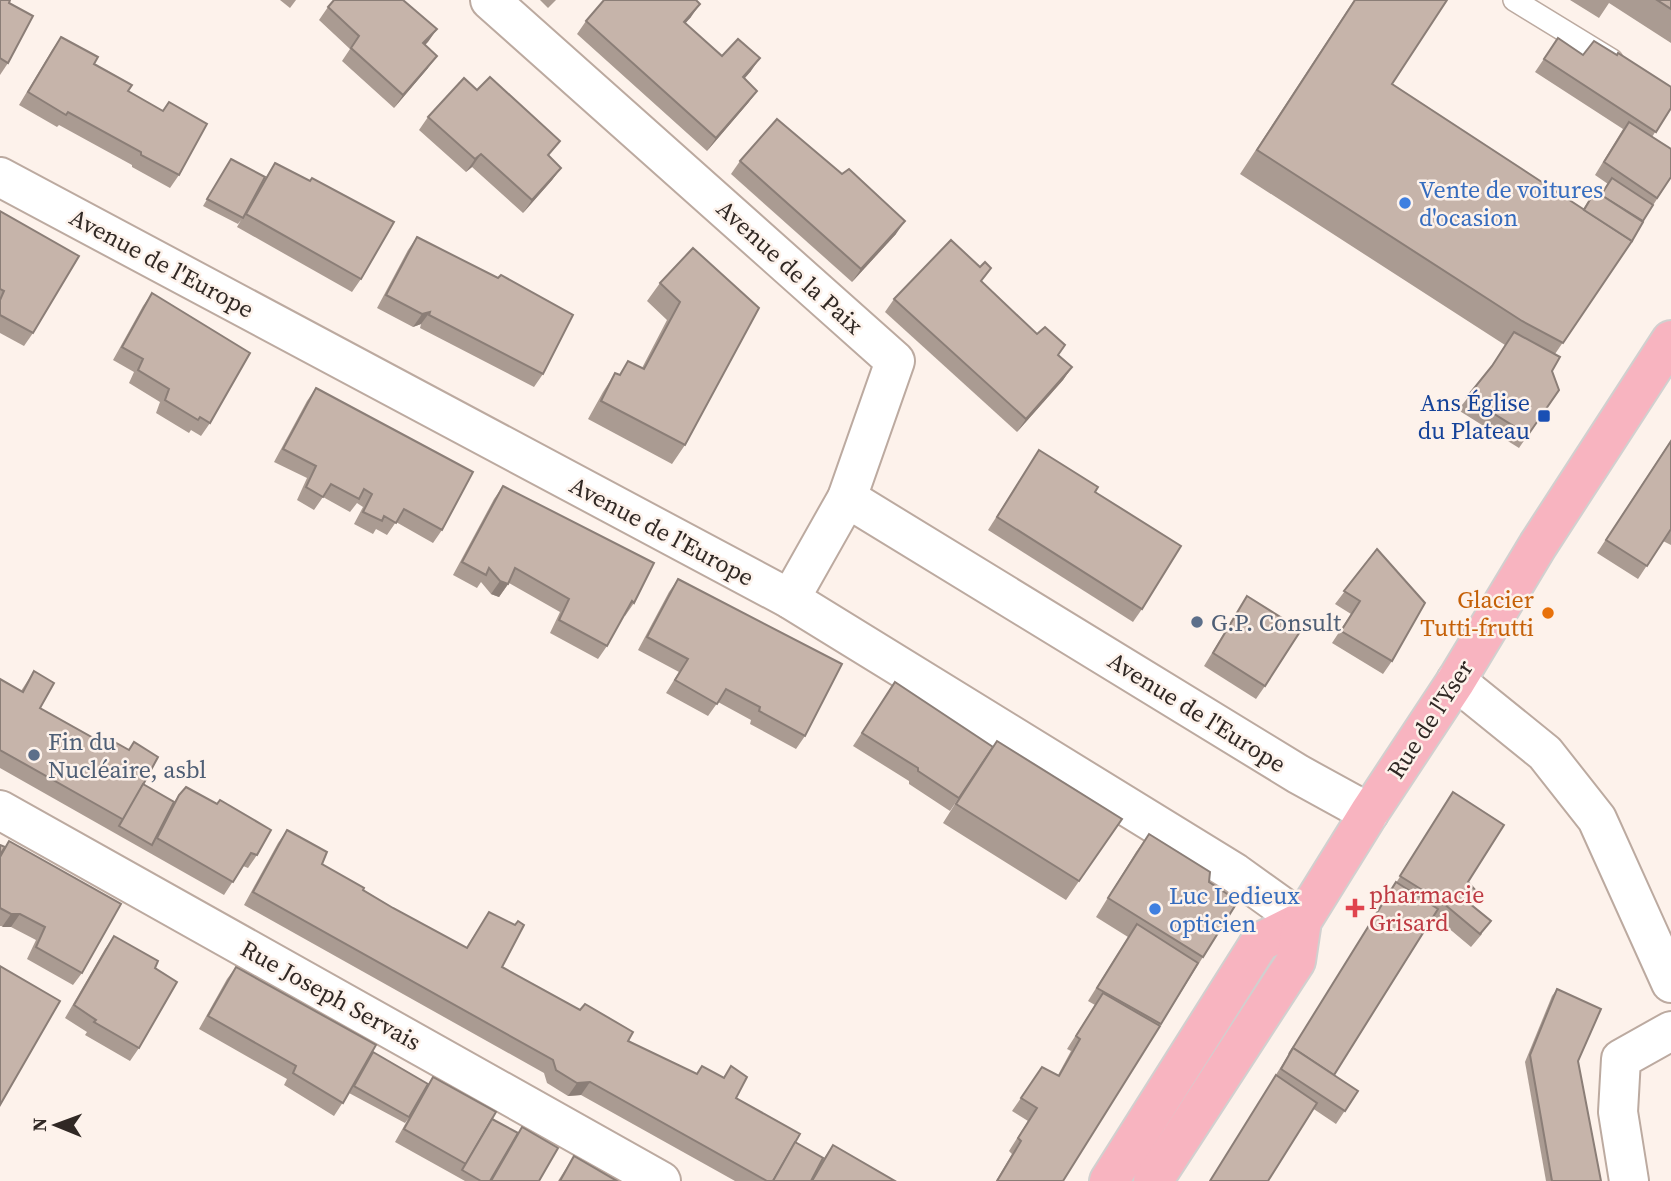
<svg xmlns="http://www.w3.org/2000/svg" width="1671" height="1181" font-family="'Source Serif 4',serif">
<rect width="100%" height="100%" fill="#fdf2eb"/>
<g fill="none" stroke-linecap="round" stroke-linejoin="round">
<defs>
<polyline id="service" points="1514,0 1612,60"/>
<g id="minor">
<polyline points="490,0 895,361 847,498 790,599"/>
<polyline points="0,177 790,599 1235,873 1302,921"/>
<polyline points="847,498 1298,774 1369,813"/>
<polyline points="0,810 661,1181"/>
<polyline points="1629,1181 1618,1112 1621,1059 1671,1031"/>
</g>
<polyline id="tertiary" points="1456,681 1545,753 1597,819 1671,983"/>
<g id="primary">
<polyline points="1109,1181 1260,942 1302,921"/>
<polyline points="1153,1181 1296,961 1302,921 1369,813 1456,681 1538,545 1671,340"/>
</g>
</defs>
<use href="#service" stroke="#bcaaa0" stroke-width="24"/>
<use href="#minor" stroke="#bcaaa0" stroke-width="42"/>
<use href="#tertiary" stroke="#bcaaa0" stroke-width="42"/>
<use href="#primary" stroke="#d1d0cf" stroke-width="42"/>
<use href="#service" stroke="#fff" stroke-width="21"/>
<use href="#minor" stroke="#fff" stroke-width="38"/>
<use href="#tertiary" stroke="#fff" stroke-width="38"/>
<use href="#primary" stroke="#f8b4c0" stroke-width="38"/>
</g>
<g fill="#aa9b92">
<polygon points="0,0 9,3 8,63 0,75"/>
<polygon points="280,0 296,0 290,8"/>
<polygon points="540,0 556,0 548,8"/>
<polygon points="1354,0 1447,0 1392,84 1583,209 1595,191 1601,195 1608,184 1595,175 1623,129 1535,72 1558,38 1583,55 1671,108 1652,137 1671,177 1643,221 1632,241 1555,354 1552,371 1559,390 1519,448 1458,410 1489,371 1505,345 1240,174"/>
<polygon points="1570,0 1671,0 1671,43 1609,3 1599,18"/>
<polygon points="328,7 437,29 425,45 428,68 394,108 342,61 350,49 319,20"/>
<polygon points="691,17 685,23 722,56 751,71 744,79 757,91 748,103 707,151 577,34 586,21"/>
<polygon points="61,37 128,91 179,175 170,188 132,167 132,165 59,125 57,127 19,105 52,50"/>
<polygon points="428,117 549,156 561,168 552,180 523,213 472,167 466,172 419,130"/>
<polygon points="231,159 259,188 275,163 361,279 352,292 237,227 241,220 238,224 203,206"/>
<polygon points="740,161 896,234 852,282 731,174"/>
<polygon points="0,211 33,333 24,346 0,333"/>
<polygon points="417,237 498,278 543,374 534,387 420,328 421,324 413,327 377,308 408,250"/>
<polygon points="693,248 685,445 672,464 588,419 603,392 615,373 619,375 628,361 642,368 667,320 647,301 660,283"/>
<polygon points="981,282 1072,367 1063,380 1017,432 885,312 894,299"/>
<polygon points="152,293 210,423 201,436 191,430 189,433 156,413 160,402 129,383 134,372 113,360 143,306"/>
<polygon points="316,388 442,530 433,543 396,522 387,535 376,529 373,534 354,524 363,507 357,503 350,512 323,497 314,510 297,500 307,478 274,462 307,401"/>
<polygon points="1671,440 1671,545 1663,541 1638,579 1597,553"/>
<polygon points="1039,450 1095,492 1142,609 1133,622 988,530"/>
<polygon points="503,486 634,603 625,616 624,615 607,646 598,659 550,633 560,612 509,583 499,597 491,594 481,582 477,588 453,575 494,499"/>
<polygon points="1377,549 1392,661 1383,674 1332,643 1351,614 1335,604"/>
<polygon points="678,579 805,736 796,749 750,724 751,720 718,702 708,716 666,693 679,672 638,650 669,592"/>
<polygon points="1247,596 1265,686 1256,699 1204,666"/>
<polygon points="34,671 40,708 106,745 143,784 174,802 179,795 257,855 248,868 243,866 224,895 0,768 0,679 21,691"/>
<polygon points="895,682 993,747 1122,819 1066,900 943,823 960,796 950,811 909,784 909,781 853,746"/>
<polygon points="1453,792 1468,882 1469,903 1482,934 1471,947 1434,916 1334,1075 1358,1091 1336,1124 1272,1081"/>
<polygon points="287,830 322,864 393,908 466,948 489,912 502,967 628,1041 696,1074 702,1066 723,1078 731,1066 736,1098 795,1142 824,1158 833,1145 895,1181 735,1181 581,1095 568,1096 547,1083 544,1073 244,905 278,843"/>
<polygon points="1149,834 1209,882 1203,957 1063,1181 996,1181 1012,1154 1009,1151 1028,1121 1012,1111 1042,1067 1058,1075 1071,1051 1067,1049 1095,1005 1088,1001 1128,937 1096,917 1136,852"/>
<polygon points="9,841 82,973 73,985 27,959 36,940 11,927 0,926 0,845 5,847"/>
<polygon points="114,936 155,968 139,1048 130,1061 85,1035 87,1032 65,1018 105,949"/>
<polygon points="236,967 373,1052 428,1084 433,1077 492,1119 518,1133 522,1127 539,1181 465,1181 395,1142 408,1119 405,1123 349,1093 334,1116 284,1085 287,1079 199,1029 227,979"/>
<polygon points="1557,989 1578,1061 1601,1181 1546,1181 1525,1062 1552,996"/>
<polygon points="574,1156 617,1181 558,1181"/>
</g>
<g fill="#8b7e77">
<polygon points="700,4 691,17 675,35 684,22"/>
<polygon points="437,29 428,42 414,56 423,43"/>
<polygon points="437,56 428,68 394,108 403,95"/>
<polygon points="760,58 751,71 734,90 743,77"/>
<polygon points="757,91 748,103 707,151 716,138"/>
<polygon points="481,154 472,167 466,172 475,159"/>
<polygon points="561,168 552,180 523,213 532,200"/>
<polygon points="905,221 896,234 852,282 861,269"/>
<polygon points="430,312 421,324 413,327 422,314"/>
<polygon points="1072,367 1063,380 1017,432 1026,419"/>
<polygon points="500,581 508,584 499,597 491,594"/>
<polygon points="11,914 20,914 11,927 2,927"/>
<polygon points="590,1082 581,1095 568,1096 577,1083"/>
</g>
<g fill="#c6b4aa" stroke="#8b7e77" stroke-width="2">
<polygon points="0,0 10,0 9,3 33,16 8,63 0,58"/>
<polygon points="334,0 403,0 437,29 423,43 437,56 403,95 351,48 359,36 328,7"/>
<polygon points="604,0 696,0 700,4 684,22 722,56 738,39 760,58 743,77 757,91 716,138 586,21"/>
<polygon points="1355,0 1447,0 1392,84 1632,241 1563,343 1522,321 1257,150"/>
<polygon points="1657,0 1671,0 1671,9"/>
<polygon points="61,37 98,57 94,64 132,85 128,91 163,111 169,102 207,124 179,175 141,155 141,152 68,112 66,115 28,92"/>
<polygon points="1558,38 1583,55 1594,41 1617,55 1618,53 1671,87 1671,108 1656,132 1544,59"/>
<polygon points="490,77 560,141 548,155 561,168 532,200 481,154 475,159 428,117 464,78 477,90"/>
<polygon points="777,119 842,174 849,169 905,221 861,269 740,161"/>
<polygon points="1629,122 1671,149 1671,177 1657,198 1604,162"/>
<polygon points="231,159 265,177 243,218 207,199"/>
<polygon points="275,163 310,181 312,178 394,222 361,279 246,214"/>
<polygon points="1612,178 1653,205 1643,221 1601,195"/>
<polygon points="1595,191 1643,222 1632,241 1584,210"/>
<polygon points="0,211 79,256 33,333 0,315 0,300 4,291 0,289"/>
<polygon points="417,237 498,278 501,275 573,315 543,374 429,315 430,312 422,314 386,295"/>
<polygon points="951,240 980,267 985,262 991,268 981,281 1037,334 1045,327 1065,345 1058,355 1072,367 1026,419 894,299"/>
<polygon points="693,248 759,308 685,445 601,401 615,373 620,375 628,361 644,369 680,302 660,283"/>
<polygon points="152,293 250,353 210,423 200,417 198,420 165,400 169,389 138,370 143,359 122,347"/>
<polygon points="1514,332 1560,357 1552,371 1559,390 1528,435 1467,397 1492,366"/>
<polygon points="316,388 473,472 442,530 404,509 396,523 384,516 382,521 363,512 372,494 364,489 359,499 331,484 323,497 306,487 316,466 283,449"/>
<polygon points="1671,441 1671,529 1647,566 1606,540"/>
<polygon points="1039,450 1098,487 1095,492 1181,546 1142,609 997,517"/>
<polygon points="503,486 654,563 634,603 632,601 607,646 559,620 569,599 515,568 508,584 500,581 489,568 486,575 462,562"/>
<polygon points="1377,549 1425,603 1392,661 1341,631 1360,601 1344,591"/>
<polygon points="678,579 842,664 805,736 759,711 760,707 726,689 717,704 675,680 688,659 647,637"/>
<polygon points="1247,596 1301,630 1265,686 1213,653"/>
<polygon points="34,671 54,683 40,708 106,745 111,740 129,750 134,742 158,757 124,820 0,750 0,679 23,692"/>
<polygon points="895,682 993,747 959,798 918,771 918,768 862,733"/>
<polygon points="997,741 1122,819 1079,881 956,804"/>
<polygon points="143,784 174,802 152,845 119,826"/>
<polygon points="186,787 217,804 220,800 271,830 257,855 251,853 233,882 157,838 179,795"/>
<polygon points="1453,792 1504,825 1468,882 1477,892 1469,903 1491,921 1480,934 1443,903 1400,876"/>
<polygon points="287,830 327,852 322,864 364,888 363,890 393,908 467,948 489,912 515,925 518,921 524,925 502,967 580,1010 585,1004 633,1032 628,1041 697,1074 702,1066 724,1078 731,1066 747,1077 736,1098 800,1134 773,1181 767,1181 590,1082 577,1083 556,1070 553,1060 253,892"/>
<polygon points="1149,834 1210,872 1209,882 1238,901 1203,957 1108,898"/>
<polygon points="9,841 121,904 82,973 36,947 45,927 20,914 11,914 0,908 0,857"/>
<polygon points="0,845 5,847 0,855"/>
<polygon points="1396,882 1438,909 1334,1075 1293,1048 1289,1054"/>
<polygon points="1137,924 1198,963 1161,1024 1097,988"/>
<polygon points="114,936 158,961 155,968 177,982 139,1048 94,1022 96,1020 74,1005"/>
<polygon points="0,966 60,1001 0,1105"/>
<polygon points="236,967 376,1045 343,1103 293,1073 296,1066 208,1016"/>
<polygon points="1557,989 1601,1009 1578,1061 1601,1181 1552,1181 1530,1055"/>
<polygon points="1103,993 1160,1026 1063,1181 997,1181 1021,1141 1018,1138 1037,1108 1021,1098 1042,1067 1059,1076 1080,1039 1076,1036"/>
<polygon points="1293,1048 1358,1091 1345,1111 1281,1069"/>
<polygon points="373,1052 428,1084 409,1117 354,1086"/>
<polygon points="1276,1075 1317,1103 1268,1181 1210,1181"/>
<polygon points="433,1077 496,1112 466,1164 404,1129"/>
<polygon points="492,1119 518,1133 490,1181 481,1181 462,1170"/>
<polygon points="522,1127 558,1148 539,1181 491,1181"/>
<polygon points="795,1142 823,1158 811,1181 773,1181"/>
<polygon points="833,1145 895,1181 812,1181"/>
<polygon points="574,1156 617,1181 560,1181"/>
</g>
<g fill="#3f7fe0" stroke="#fdf2eb" stroke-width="2.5">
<circle cx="1405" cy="203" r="7"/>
<circle cx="1155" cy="909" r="7"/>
</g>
<rect fill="#1a4fb4" stroke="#fdf2eb" stroke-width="2.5" x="1537" y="409" width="14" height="14" rx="3.5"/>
<circle fill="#e8710a" stroke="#fdf2eb" stroke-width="2.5" cx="1548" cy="613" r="7"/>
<g fill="#5c6f8a" stroke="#fdf2eb" stroke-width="2.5">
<circle cx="1197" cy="622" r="7"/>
<circle cx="34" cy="755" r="7"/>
</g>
<path fill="#e0444e" stroke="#fdf2eb" stroke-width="2.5" d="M1351.5 897.5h7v7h7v7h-7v7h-7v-7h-7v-7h7z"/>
<g text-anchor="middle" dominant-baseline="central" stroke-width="5" stroke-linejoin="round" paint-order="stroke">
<g font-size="24" fill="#366cbe" stroke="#fdf2eb" text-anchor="start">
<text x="1419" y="189">Vente de voitures<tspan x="1419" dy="28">d'ocasion</tspan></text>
<text x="1169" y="895">Luc Ledieux<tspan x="1169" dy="28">opticien</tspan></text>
</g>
<g font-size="24" fill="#302824" stroke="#fdf2eb">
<text transform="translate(162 263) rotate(28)">Avenue de l'Europe</text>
<text transform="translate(790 267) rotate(42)">Avenue de la Paix</text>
<text transform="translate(662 531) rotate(28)">Avenue de l'Europe</text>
<text transform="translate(1197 712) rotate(32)">Avenue de l'Europe</text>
<text transform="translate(1430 719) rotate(-57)">Rue de l'Yser</text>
<text transform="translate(331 995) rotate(29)">Rue Joseph Servais</text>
</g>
<g font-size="24" fill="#164399" stroke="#fdf2eb" text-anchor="end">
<text x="1530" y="402">Ans Église<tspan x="1530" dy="28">du Plateau</tspan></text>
</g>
<g font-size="24" fill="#c56008" stroke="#fdf2eb" text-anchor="end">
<text x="1534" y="599">Glacier<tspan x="1534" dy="28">Tutti-frutti</tspan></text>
</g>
<g font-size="24" fill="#4e5e75" stroke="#fdf2eb" text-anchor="start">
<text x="1211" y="622">G.P. Consult</text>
<text x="48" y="741">Fin du<tspan x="48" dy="28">Nucléaire, asbl</tspan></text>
</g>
<g font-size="24" fill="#be3a42" stroke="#fdf2eb" text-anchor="start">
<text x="1369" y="894">pharmacie<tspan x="1369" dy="28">Grisard</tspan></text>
</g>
</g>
<g transform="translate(56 1125) rotate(271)" stroke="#fdf2eb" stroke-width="5" paint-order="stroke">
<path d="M0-5L12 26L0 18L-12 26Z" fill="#302824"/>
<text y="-10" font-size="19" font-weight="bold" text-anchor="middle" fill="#302824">N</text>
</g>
</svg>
